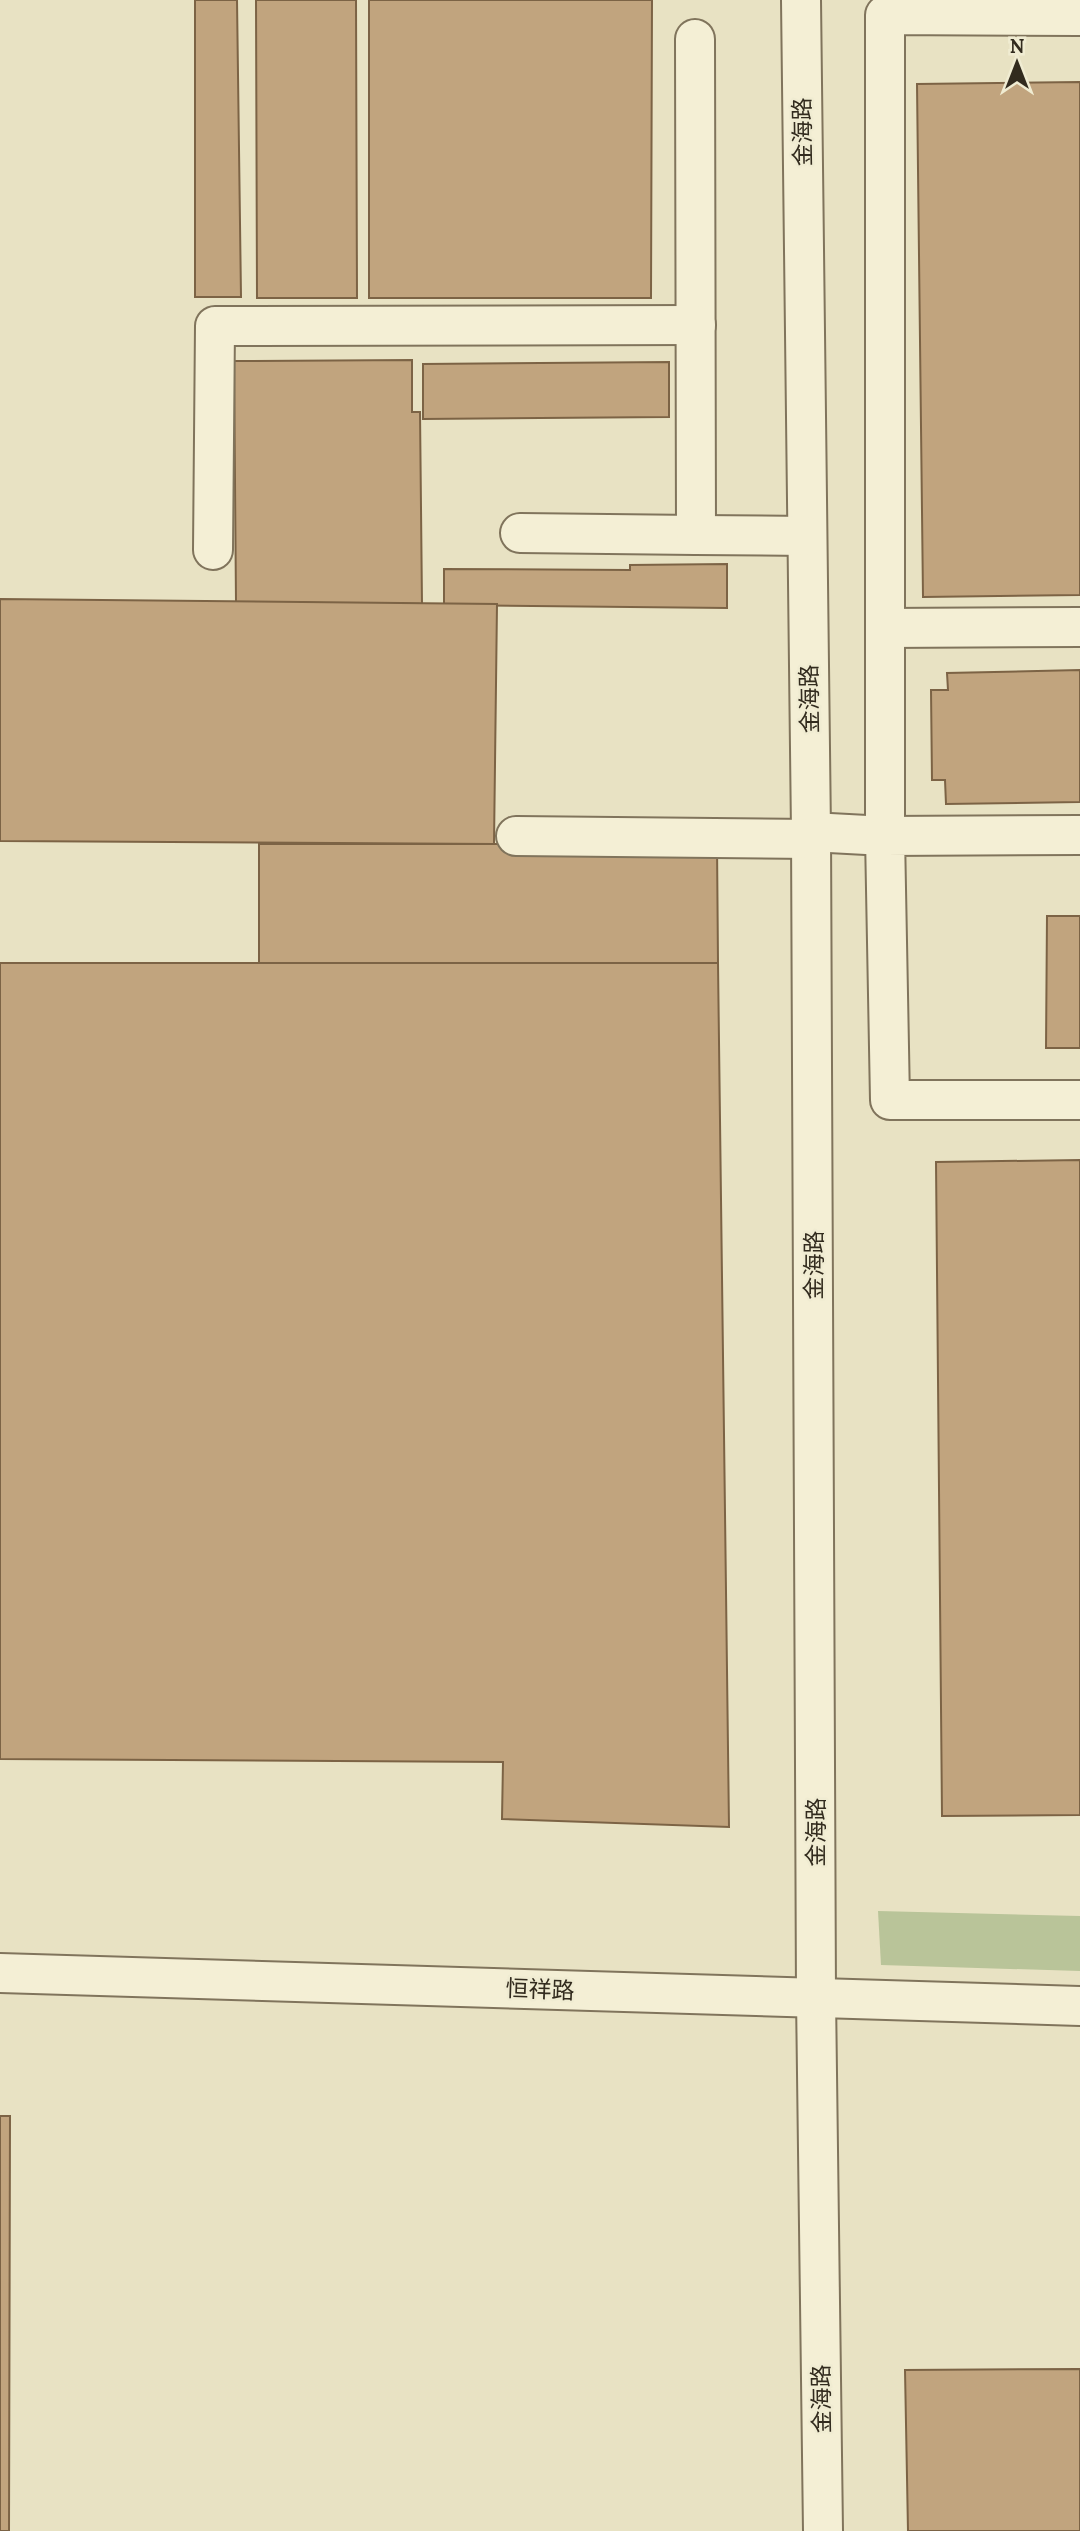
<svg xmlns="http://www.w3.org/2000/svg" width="1080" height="2531" font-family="Lora,'Noto Sans SC',serif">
<rect width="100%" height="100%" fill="#e8e2c3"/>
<polygon fill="#b9c499" points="878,1911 1080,1916 1080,1971 881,1965"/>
<g fill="#c1a47e" stroke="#7c6345" stroke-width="2">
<polygon points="195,0 237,0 241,297 195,297"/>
<polygon points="256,0 356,0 357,298 257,298"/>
<polygon points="369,0 652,0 651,298 369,298"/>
<polygon points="1080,82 1080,595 923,597 917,84"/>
<polygon points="412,360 412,412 420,412 422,604 236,602 234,361"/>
<polygon points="669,362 669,417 423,419 423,364"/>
<polygon points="727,564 727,608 444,605 444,569 630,570 630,565"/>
<polygon points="0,599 497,604 494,844 0,841"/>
<polygon points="1080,670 1080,802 946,804 945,780 932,780 931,690 948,690 947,673"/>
<polygon points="259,844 717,844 718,963 259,963"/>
<polygon points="1047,916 1080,916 1080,1048 1046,1048"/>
<polygon points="0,963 718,963 729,1827 502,1819 503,1762 0,1759"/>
<polygon points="1080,1160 1080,1815 942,1816 936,1162"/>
<polygon points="0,2116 10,2116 9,2531 0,2531"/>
<polygon points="1080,2369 1080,2531 908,2531 905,2370"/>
</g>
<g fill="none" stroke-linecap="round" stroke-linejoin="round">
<defs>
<g id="minor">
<polyline points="801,0 811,832 816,1997 823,2531"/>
<polyline points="520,533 696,535 695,39"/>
<polyline points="696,535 807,536"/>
<polyline points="213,550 215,326 696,325"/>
<polyline points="885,628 1080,627"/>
<polyline points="811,832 885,836 885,15 1080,16"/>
<polyline points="1080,835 885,836 890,1100 1080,1100"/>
<polyline points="516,836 811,839"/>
<polyline points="0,1973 1080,2006"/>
</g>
</defs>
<use href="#minor" stroke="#80745c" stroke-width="42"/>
<use href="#minor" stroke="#f4efd5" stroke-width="38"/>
</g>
<g text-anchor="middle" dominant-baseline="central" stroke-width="5" stroke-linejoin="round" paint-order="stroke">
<g font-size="23" fill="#322b1e" stroke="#f0ecd2">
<text transform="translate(802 132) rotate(-91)">金海路</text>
<text transform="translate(809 699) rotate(-91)">金海路</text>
<text transform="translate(813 1265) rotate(-90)">金海路</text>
<text transform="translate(815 1832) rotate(-90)">金海路</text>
<text transform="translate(540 1989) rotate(2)">恒祥路</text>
<text transform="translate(821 2399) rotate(-91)">金海路</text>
</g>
</g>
<g transform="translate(1017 63)" stroke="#f0ecd2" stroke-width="5" paint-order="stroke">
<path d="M0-5L12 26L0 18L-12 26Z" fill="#322b1e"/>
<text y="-10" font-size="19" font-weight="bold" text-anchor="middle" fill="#322b1e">N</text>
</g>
</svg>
